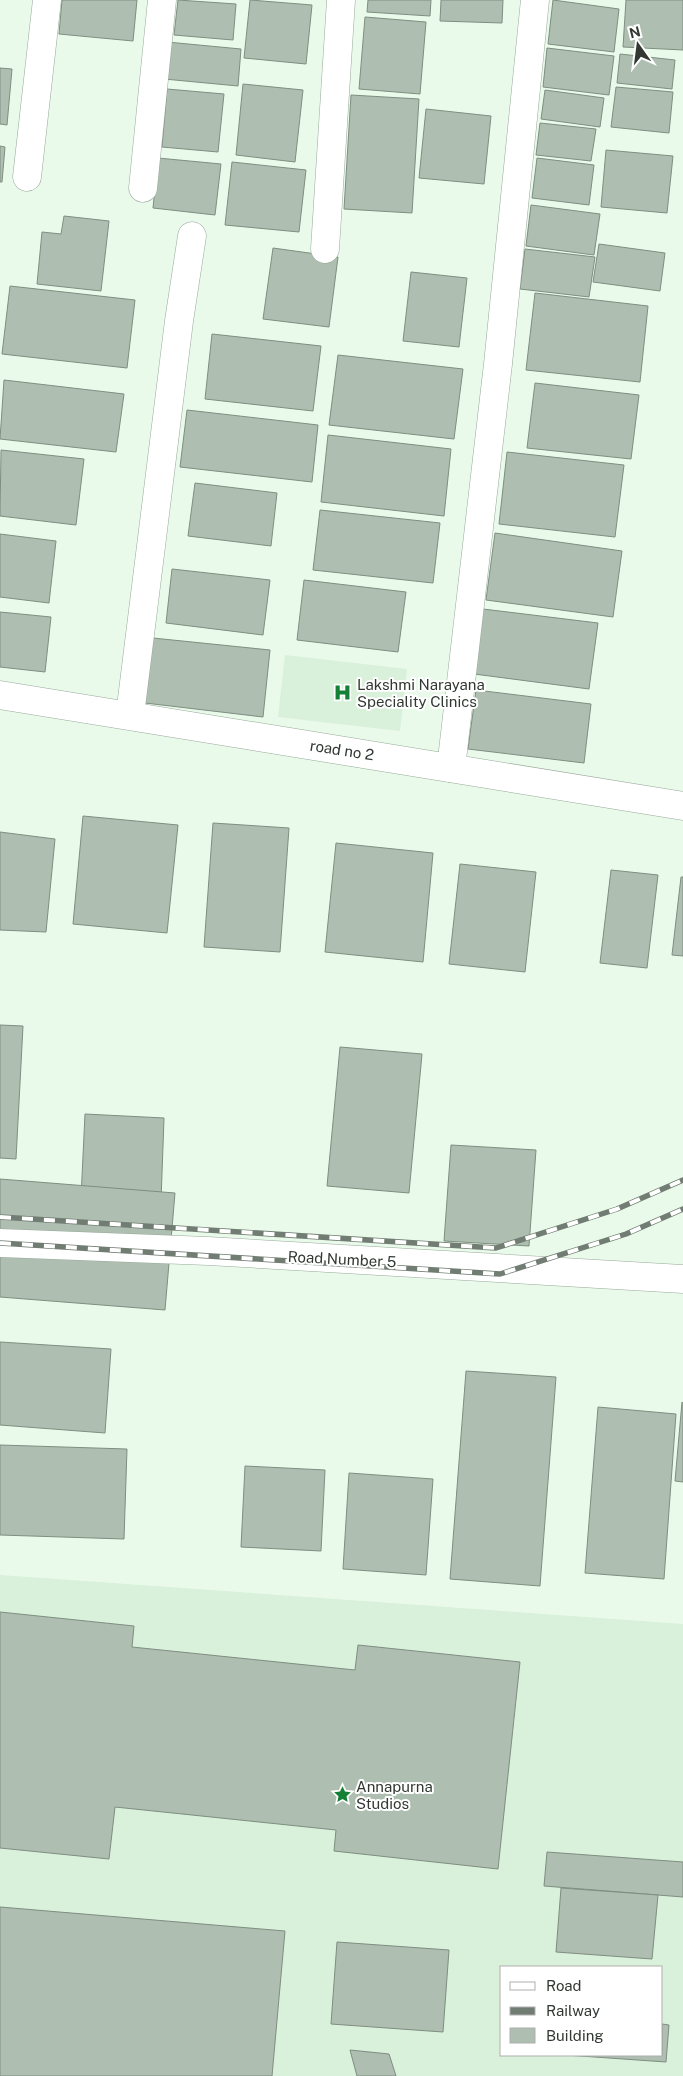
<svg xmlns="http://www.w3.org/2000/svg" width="683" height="2076" font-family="'Public Sans',sans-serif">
<rect width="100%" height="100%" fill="#e9faea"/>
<g fill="#d9f0db" fill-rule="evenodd">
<polygon points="285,655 407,669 400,731 278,717"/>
<path d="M0 1575 683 1624V2076H0ZM502 1967H662V2055H502Z"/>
</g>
<g fill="#aebeb0" stroke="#7e8e80">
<polygon points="62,0 137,0 133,41 59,34"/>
<polygon points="178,0 236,4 233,40 174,35"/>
<polygon points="250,0 312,5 306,64 244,58"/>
<polygon points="368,0 431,0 430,16 367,12"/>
<polygon points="441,0 503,0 502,23 440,21"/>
<polygon points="553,0 619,9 614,52 548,44"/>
<polygon points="626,0 683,0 683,50 623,47"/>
<polygon points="365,17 426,22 420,94 359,89"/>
<polygon points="167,42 241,49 238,86 164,79"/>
<polygon points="547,48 614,56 609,95 543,87"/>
<polygon points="620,54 675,60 672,89 617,83"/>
<polygon points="0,68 12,69 7,125 0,124"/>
<polygon points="243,84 303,90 295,162 236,155"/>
<polygon points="616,87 673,92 669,133 611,127"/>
<polygon points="167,89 224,94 218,152 162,147"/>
<polygon points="545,90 604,98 600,127 541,119"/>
<polygon points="351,95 419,99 412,213 344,209"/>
<polygon points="426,109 491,116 484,184 419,178"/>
<polygon points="540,123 596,129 591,161 536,155"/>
<polygon points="0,146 5,147 2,182 0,182"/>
<polygon points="606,150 673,156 667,213 601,207"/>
<polygon points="158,158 221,164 215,215 153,208"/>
<polygon points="537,158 594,165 589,205 532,198"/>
<polygon points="232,162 306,170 299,232 225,225"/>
<polygon points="531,205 600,214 594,255 526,246"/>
<polygon points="64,216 109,221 101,291 37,284 42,232 61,234"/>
<polygon points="599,244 665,253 660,291 593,282"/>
<polygon points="273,248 338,257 329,327 263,319"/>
<polygon points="525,249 595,257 589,297 520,289"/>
<polygon points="411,272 467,278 459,347 403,341"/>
<polygon points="10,286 135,300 127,368 2,354"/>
<polygon points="535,293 648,306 640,382 526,370"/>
<polygon points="212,334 321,346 313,411 205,399"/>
<polygon points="338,355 463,369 454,439 329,425"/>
<polygon points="4,380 124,394 116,452 0,439"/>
<polygon points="535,383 639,395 631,459 527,448"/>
<polygon points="187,410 318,425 312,482 180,467"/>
<polygon points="328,435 451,449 444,516 321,502"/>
<polygon points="1,450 84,459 76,525 0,516"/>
<polygon points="507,452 624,465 615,537 499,524"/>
<polygon points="195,483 277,493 271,546 188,536"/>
<polygon points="320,510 440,523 433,583 313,570"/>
<polygon points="495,533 622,551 613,617 486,600"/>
<polygon points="0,534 56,541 49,603 0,597"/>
<polygon points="172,569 270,580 263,635 166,623"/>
<polygon points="304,580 406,592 398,652 297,640"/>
<polygon points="483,609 598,623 589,689 474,674"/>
<polygon points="0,612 51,617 45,672 0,667"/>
<polygon points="153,638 270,650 263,717 145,703"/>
<polygon points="476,690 591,704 584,763 468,749"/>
<polygon points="83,816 178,825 167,933 73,924"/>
<polygon points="213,823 289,828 280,952 204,947"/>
<polygon points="0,832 55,839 46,932 0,930"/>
<polygon points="336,843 433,853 423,962 325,952"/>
<polygon points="460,864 536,872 525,972 449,964"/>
<polygon points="611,870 658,875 647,968 600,963"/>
<polygon points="681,877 683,877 683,956 672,955"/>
<polygon points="0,1025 23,1026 16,1159 0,1158"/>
<polygon points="340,1047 422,1054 409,1193 327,1186"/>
<polygon points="85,1114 164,1118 161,1201 81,1198"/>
<polygon points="451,1145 536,1150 529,1246 444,1241"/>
<polygon points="0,1179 175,1193 165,1310 0,1297"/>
<polygon points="0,1342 111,1349 105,1433 0,1425"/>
<polygon points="466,1371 556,1377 540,1586 450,1579"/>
<polygon points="682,1402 683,1403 683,1482 675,1481"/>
<polygon points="598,1407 676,1414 664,1579 585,1573"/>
<polygon points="0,1445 127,1449 124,1539 0,1535"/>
<polygon points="245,1466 325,1470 321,1551 241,1547"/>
<polygon points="349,1473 433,1479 426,1575 343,1569"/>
<polygon points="0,1612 134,1626 132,1647 355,1670 358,1645 520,1662 498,1869 334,1851 336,1830 115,1807 109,1859 0,1848"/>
<polygon points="547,1852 683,1862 683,1897 544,1886"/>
<polygon points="561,1888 658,1895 652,1959 556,1952"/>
<polygon points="0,1907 285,1931 272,2076 0,2076"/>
<polygon points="337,1942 449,1950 443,2032 331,2024"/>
<polygon points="662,2024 669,2025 666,2062 566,2055 662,2055"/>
<polygon points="350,2050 389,2054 396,2076 357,2076"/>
</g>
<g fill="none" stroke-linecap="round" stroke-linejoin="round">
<defs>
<g id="street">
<polyline points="27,177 47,0"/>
<polyline points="143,188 162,0"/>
<polyline points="325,249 341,0"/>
<polyline points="130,715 179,321 192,236"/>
<polyline points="451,768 498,364 535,0"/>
</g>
<g id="secondary">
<polyline points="0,695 683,806"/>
<polyline points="0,1243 208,1251 683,1279"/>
</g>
</defs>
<use href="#street" stroke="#99a99b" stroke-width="29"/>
<use href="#secondary" stroke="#99a99b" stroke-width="29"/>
<use href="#street" stroke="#fff" stroke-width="28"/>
<use href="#secondary" stroke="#fff" stroke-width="28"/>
<defs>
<g id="rail">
<polyline points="0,1217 496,1248 617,1209 683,1180"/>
<polyline points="0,1243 500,1274 626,1234 683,1209"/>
</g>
</defs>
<use href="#rail" stroke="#717c72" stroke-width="5.5"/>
<use href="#rail" stroke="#fff" stroke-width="4" stroke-dasharray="11" stroke-linecap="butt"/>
</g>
<defs>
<symbol id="hospital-bare" viewBox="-9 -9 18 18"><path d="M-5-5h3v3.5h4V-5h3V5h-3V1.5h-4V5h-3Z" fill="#148036" stroke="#fff" stroke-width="2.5" paint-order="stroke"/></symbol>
<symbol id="sight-bare" viewBox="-9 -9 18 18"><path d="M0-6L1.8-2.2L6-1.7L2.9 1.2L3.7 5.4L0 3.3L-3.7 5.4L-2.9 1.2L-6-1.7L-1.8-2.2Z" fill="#148036" stroke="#fff" stroke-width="2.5" paint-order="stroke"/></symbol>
</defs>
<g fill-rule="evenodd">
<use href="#hospital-bare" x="330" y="680" width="25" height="25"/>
<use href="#sight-bare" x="330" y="1782" width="25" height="25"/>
</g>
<g text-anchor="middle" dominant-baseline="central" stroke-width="4" stroke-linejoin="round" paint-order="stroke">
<g font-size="15" fill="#323933" stroke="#fff" text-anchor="start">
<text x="357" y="684">Lakshmi Narayana<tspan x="357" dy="17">Speciality Clinics</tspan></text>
<text x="356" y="1786">Annapurna<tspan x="356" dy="17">Studios</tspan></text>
</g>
<g font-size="15" fill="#323933" stroke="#fff">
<text transform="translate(342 750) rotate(9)">road no 2</text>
<text transform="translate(342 1259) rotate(3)">Road Number 5</text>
</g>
</g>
<rect x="500" y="1966" width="162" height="90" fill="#ffffff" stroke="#adb0ad"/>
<rect x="510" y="1982" width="25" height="8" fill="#ffffff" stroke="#adb0ad"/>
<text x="546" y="1991" font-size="15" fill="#323933">Road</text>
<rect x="510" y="2007" width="25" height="8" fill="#717c72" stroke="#adb0ad"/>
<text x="546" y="2016" font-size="15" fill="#323933">Railway</text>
<rect x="510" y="2028" width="25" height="15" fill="#aebeb0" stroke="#adb0ad"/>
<text x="546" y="2041" font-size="15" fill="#323933">Building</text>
<g transform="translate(638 45) rotate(346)" stroke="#ffffff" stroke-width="4" paint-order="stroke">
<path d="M0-4L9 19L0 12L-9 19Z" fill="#323933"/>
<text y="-8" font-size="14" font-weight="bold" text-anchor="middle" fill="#323933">N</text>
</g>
</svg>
